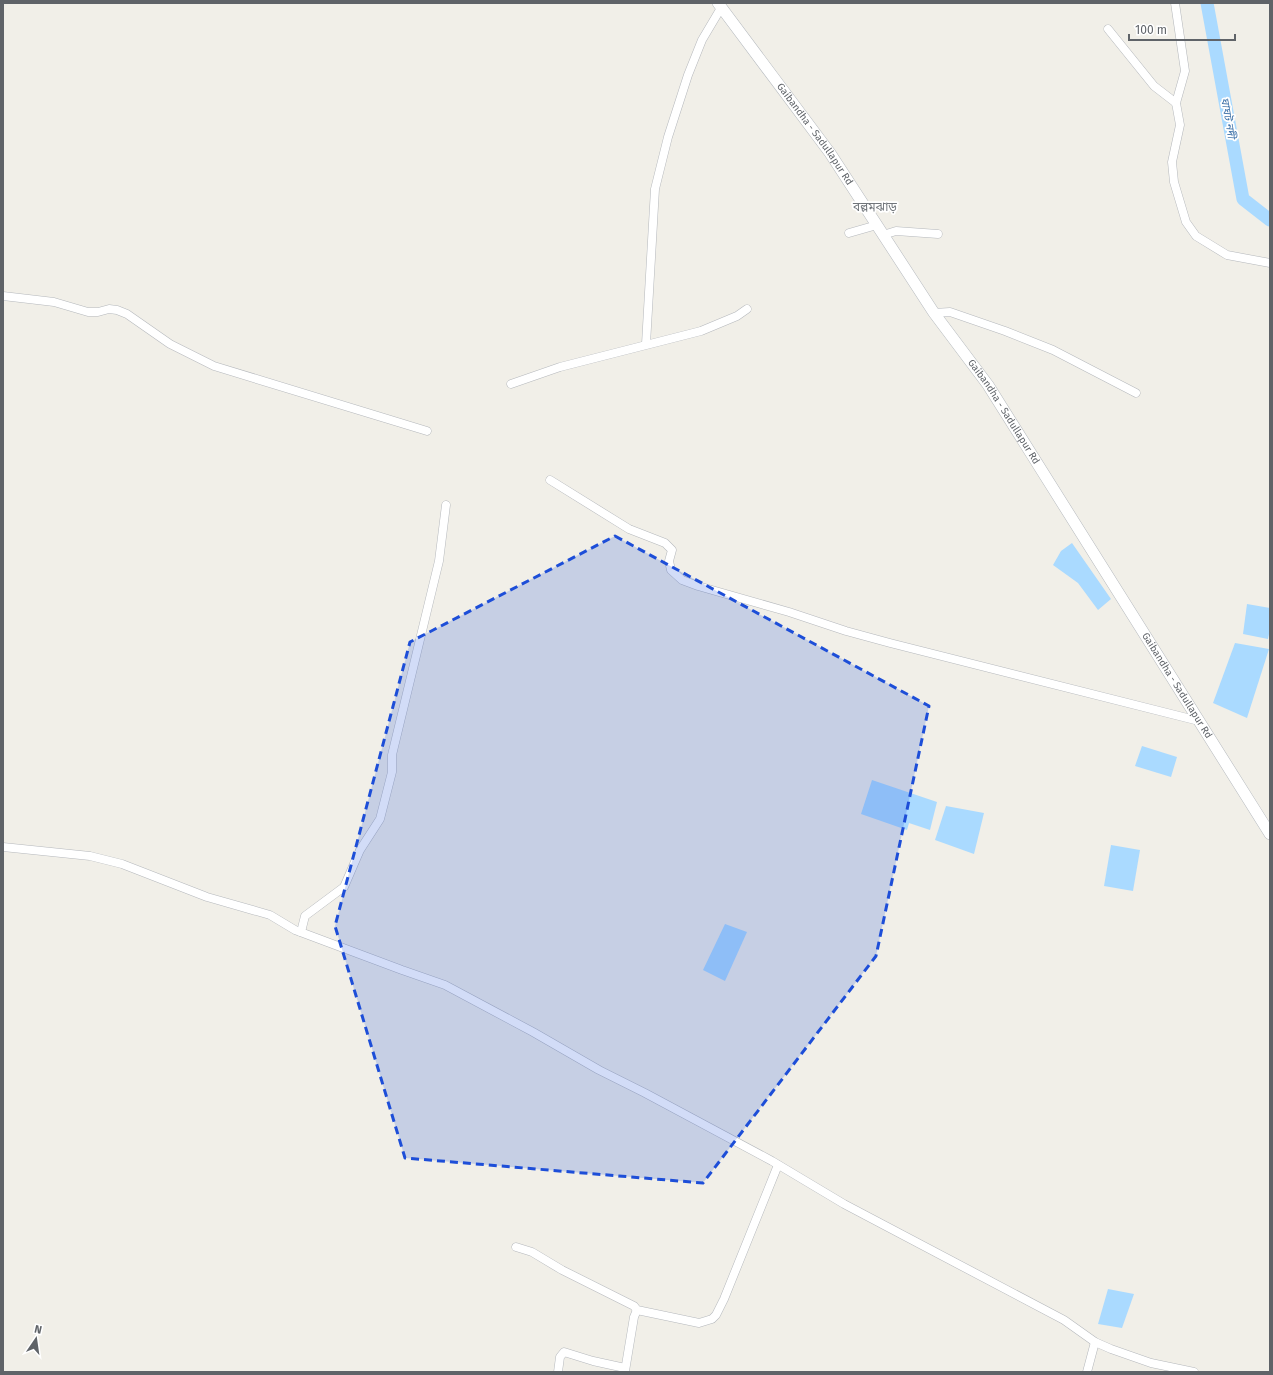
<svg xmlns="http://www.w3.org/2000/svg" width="1273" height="1375" font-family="'Fira Sans','Noto Sans Bengali',sans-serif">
<rect width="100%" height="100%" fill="#f1efe8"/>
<g fill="#aadaff">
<polygon points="1072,543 1111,599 1098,610 1078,583 1053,565 1061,551"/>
<polygon points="1247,604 1270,608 1270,629 1268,639 1243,634"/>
<polygon points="1235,643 1269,649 1247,718 1213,703"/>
<polygon points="1142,746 1177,757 1171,777 1135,766"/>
<polygon points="872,780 937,802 930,830 909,823 907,830 861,814"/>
<polygon points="946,806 984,813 974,854 935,840"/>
<polygon points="1111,845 1140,850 1133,891 1104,886"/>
<polygon points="725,924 747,932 725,981 703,970"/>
<polygon points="1108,1289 1134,1294 1122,1328 1098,1324"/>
</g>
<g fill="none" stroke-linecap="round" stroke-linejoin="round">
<polyline stroke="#aadaff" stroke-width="13" points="1207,3 1243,199 1270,220"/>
<defs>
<g id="minor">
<polyline points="1175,3 1185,71 1176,103 1180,125 1172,162 1174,182 1186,222 1196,236 1227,255 1270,263"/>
<polyline points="1108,29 1154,86 1176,103"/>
<polyline points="849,233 877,225"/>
<polyline points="883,235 896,231 938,234"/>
<polyline points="3,296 54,302 88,312 98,312 109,309 117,310 127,314 170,344 214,366 427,431"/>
<polyline points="934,313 950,312 1005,331 1053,350 1136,393"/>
<polyline points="646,344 655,189 668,137 688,75 702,40 721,8"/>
<polyline points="511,384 560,367 701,331 737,316 747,309"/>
<polyline points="550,480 629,529 665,543 672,550 669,561 671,570 682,580 698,586 789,612 846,631 890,643 1199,721"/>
<polyline points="3,847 90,856 122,864 207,897 270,915 295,930 402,970 445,985 533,1032 599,1070 645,1093 772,1161 844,1204 1064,1320 1095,1342 1111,1349 1151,1363 1194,1372"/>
<polyline points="301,932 305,916 344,887 360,850 380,819 392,772 392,755 439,561 446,505"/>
<polyline points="516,1247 532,1252 562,1270 634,1306 637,1310 699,1323 712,1319 716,1315 724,1299 778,1165"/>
<polyline points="625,1371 634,1317 637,1310"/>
<polyline points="558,1372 560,1357 564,1352 593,1361 625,1368"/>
<polyline points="1087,1372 1095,1342"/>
</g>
<g id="secondary">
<path id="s1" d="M718 3 830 153 934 313 988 385 1270 834"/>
</g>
</defs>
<use href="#minor" stroke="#b5b8bc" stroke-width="9"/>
<use href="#secondary" stroke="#b6babf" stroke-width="12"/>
<use href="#minor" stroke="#fff" stroke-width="8"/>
<use href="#secondary" stroke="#fff" stroke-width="11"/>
</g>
<path fill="#1d4ed8" fill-opacity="0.2" stroke="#1d4ed8" stroke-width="3" stroke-dasharray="8 5" stroke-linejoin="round" d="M615 536 929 706 876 956 703 1183 405 1158 335 926 410 642Z"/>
<g text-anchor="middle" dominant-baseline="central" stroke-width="3.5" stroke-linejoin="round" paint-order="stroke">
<g font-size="10" fill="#5f6368" stroke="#fff">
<text stroke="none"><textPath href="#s1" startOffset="163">Gaibandha - Sadullapur Rd</textPath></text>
<text stroke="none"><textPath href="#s1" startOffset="499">Gaibandha - Sadullapur Rd</textPath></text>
<text stroke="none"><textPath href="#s1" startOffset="823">Gaibandha - Sadullapur Rd</textPath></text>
</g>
<g font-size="11" font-style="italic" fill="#4174aa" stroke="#fff">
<text transform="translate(1228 118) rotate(80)">ঘাঘট নদী</text>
</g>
<g font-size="12" fill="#70757a" stroke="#fff">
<text x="875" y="207">বল্লমঝাড়</text>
</g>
</g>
<rect width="1273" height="1375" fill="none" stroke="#5f6368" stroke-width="8"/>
<g transform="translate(36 1339) rotate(13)" stroke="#ffffff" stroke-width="3" paint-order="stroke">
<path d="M0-3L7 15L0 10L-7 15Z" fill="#5f6368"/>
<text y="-6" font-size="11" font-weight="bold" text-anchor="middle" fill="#5f6368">N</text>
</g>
<path d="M1129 34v6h106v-6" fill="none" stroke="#5f6368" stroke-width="2"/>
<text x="1135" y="34" font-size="12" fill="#5f6368" stroke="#ffffff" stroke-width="3" paint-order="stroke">100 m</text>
</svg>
